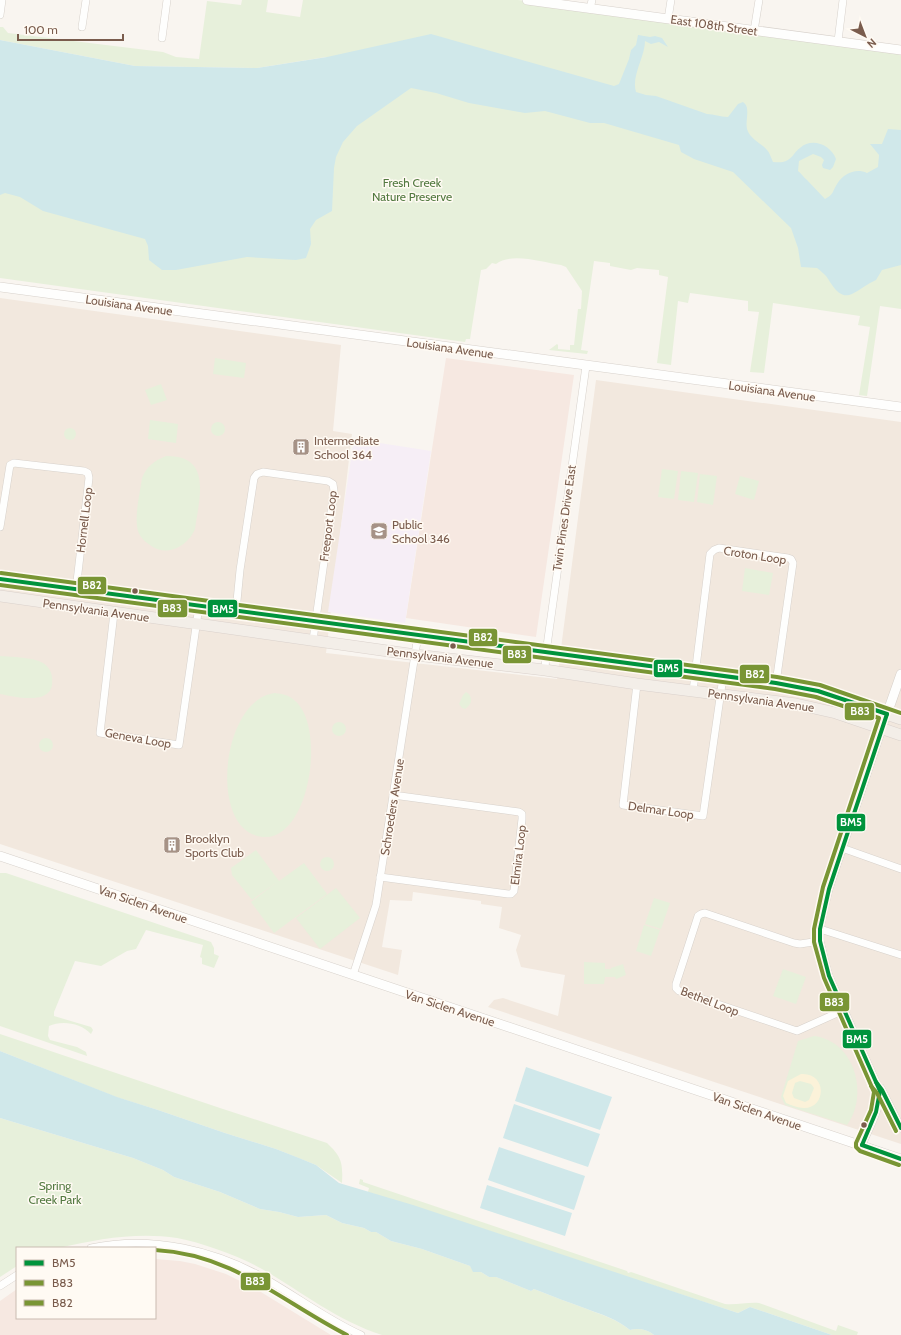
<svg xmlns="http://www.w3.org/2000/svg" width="901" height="1335" font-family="Cabin,sans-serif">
<rect width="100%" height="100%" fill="#f9f5f0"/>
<polygon fill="#f2e8de" points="0,298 341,345 333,431 352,434 326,653 557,679 596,380 901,422 901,1144 488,1007 494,1000 503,998 558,1016 565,975 521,967 516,950 521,935 499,928 502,907 481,904 481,901 413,892 412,901 390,900 382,947 402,950 398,975 0,844"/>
<g fill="#f6e8e1">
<polygon points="446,358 574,375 536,637 406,618"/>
<polygon points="155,1259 180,1261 195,1264 226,1274 256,1289 331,1335 0,1335 0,1301 17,1289 17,1318 155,1318"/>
</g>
<polygon fill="#f6eef6" points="354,439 431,451 405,623 328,612"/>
<g fill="#e7f0db">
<polygon points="242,0 268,0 266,12 300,17 303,0 518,0 901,50 901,141 880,169 829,202 772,164 725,127 326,57 257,68 135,66 0,40 0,27 3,27 8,33 163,52 176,57 199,59 207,1 241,5"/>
<path d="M411 86 547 106 683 142 737 169 887 263 901 260V309L880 306 867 396 859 395 870 327 858 325 860 316 773 303 764 373 750 372 759 312 748 311V301L690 293 688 303 678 301 671 365 657 363 668 277 659 275V270L637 268 631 270 610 266V263L594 261 581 350 588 351 587 354 549 350 557 344 558 345V349L570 350V345H574L578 309H581L582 291 566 267 561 265C542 262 511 252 496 264L492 263 486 269 481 270 470 339H466L465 342 0 278V185L327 159 355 123Z"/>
<polygon points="215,358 246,363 244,378 213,374"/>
<polygon points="161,384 167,400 151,405 145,390"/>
<polygon points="150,420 178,424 176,443 148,439"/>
<circle cx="218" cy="429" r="7"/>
<circle cx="70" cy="434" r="6"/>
<path d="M166 456C213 455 199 499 195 529 188 546 167 558 150 545 144 541 140 537 138 531 134 516 140 493 142 478 147 466 154 461 166 456Z"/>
<polygon points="662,469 678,471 674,499 658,497"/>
<polygon points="681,471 698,473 694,502 678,500"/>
<polygon points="700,474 717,476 713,505 697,502"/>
<polygon points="740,476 759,481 754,500 735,494"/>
<polygon points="745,568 773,573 769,595 742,591"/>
<path d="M0 656C12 657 33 657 43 663 48 666 52 672 52 678 56 707 16 697 0 694Z"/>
<path d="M466 692 469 694C473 700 471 705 465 709L462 708 459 704 463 695Z"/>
<path d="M275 693C282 694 289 695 294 700 327 725 310 841 263 837 207 832 221 699 275 693Z"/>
<circle cx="339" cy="729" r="7"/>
<circle cx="46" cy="745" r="7"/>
<polygon points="256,850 279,881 304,863 327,894 274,933 251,902 277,882 252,900 232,875 231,868"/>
<circle cx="327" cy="864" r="7"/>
<path d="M0 873H6L211 942 214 948V954L219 956 214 968 202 964V958L200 957 203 945 146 930 136 949 127 951 101 966 75 961 54 1012V1016L91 1027 93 1030 91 1034C81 1023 62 1020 49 1026L48 1036 50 1040 77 1047 86 1052 87 1056 0 1026Z"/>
<polygon points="336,888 360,918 320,949 296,918"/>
<polygon points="654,898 670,903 661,929 645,924"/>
<polygon points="644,925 660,930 651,956 636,951"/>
<polygon points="584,962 605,963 605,969 611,969 611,968 623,964 626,975 616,979 615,977 605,977 604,984 584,984"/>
<polygon points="783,969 806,977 796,1004 773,996"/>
<path d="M0 1034 220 1108 327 1143C342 1157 343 1163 342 1183L316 1165 276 1149 225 1133 158 1110 116 1097 0 1051Z"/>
<path d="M814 1036C855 1041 869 1095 847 1125L785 1105 781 1097 798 1041Z"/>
<path d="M0 1118 133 1158 163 1170 174 1177 220 1192 260 1209 279 1212 298 1217 326 1215 342 1223 364 1228 371 1232H376L391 1241 422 1249 470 1266 474 1272H481L489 1277H496L531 1291 534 1289C552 1296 570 1303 587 1309 604 1316 615 1318 630 1330 638 1328 647 1329 654 1335H382C338 1321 302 1292 262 1269 239 1256 203 1243 177 1238 137 1232 98 1239 59 1248 49 1250 29 1248 17 1248V1266L0 1277Z"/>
<path d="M360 1179 363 1180V1182L627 1271 628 1273 631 1272 725 1304C737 1305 748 1302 759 1303L836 1331 838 1325 858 1332 857 1335H832L750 1307 738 1313 368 1192 369 1188 359 1184Z"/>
</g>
<path fill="#fbf2d9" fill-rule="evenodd" d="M801 1074C827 1072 827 1108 804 1108 798 1108 791 1105 786 1103L783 1096 788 1081ZM800 1081 811 1084 814 1088 809 1100 805 1102 794 1098 792 1093 795 1083Z"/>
<g fill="#d0e8ea">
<path d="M431 34 614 86 619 84 629 59 631 50 636 45 638 35 650 37 655 36 662 38 668 47 659 42 651 44 645 41C645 57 631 76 636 92L646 95 656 96 707 114C714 114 720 117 728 117L738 104 743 102C751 107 745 120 747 129 750 139 761 143 767 150 770 153 771 158 773 162 777 162 782 163 786 161 794 157 794 152 800 148 812 137 831 145 836 159L833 167 830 170 823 168 822 165 824 160 821 157 813 154 799 161 798 171C802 174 803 177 807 180 813 186 819 193 825 199 834 194 832 192 837 184 844 173 856 168 867 173L878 167 879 155 870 144H882L888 129 901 130V265L882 270 876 280C867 284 860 290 852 294 839 300 832 284 826 276 823 273 820 270 817 268L801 267 798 248 791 228 733 172 694 159 681 152 679 145 604 123H590L545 111 525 113 508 110 469 103 436 93 411 88 357 126 343 142 336 157 334 168 332 211 316 220 310 229 311 244 306 258 296 260 247 257 176 270H162L149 260 148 246 145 239 43 211 20 197 5 193 0 195V40L135 66 257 68 327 57Z"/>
<path d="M0 1051 117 1097 158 1110 225 1133 276 1149 299 1158 316 1165 339 1183 413 1205 738 1313 750 1307 832 1335H654C647 1329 638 1328 630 1330 615 1318 605 1316 587 1309 570 1303 552 1296 534 1289L531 1291 496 1277H489L481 1272H473L470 1266 422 1249 391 1241 376 1232H371L364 1228 342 1223 326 1215 298 1217 279 1212 260 1209 220 1192 174 1177 163 1170 133 1158 0 1118Z"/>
<polygon points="526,1067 612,1097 600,1130 515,1101"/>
<polygon points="514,1104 600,1134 588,1167 503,1138"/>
<polygon points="499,1147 585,1176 574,1210 488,1180"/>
<polygon points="487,1185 572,1213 565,1236 480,1208"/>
</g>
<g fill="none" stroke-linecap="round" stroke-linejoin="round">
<defs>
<g id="minor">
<polyline points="590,9 592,0"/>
<polyline points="0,15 2,0"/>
<polyline points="668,19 671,0"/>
<polyline points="82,27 86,0"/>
<polyline points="754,31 759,0"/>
<polyline points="162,38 167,0"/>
<polyline points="838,41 843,0"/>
<polyline points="0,527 10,465 14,463 84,471 88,473 89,478 76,590"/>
<polyline points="236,611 240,570 254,478 257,474 263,472 328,481 333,484 334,491 313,640"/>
<polyline points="114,613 100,733 179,745 199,606"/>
<polyline points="545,670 546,653 586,366"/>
<polyline points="637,684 623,805 703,816 723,677"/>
<polyline points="693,691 710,554 714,550 719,548 788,558 791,559 793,563 776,683"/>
<polyline points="842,848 901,869"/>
<polyline points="380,877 508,894 511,894 514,891 522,819 522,814 519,812 393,795"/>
<polyline points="820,929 901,955"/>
<polyline points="820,941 800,944 794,943 705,913 701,914 698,916 676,984 676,988 679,991 797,1031 844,1010"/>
<polyline points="353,975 376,905 418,635"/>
<polyline points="881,1088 901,1128"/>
<path d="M862 1145C868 1130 881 1108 880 1091L829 976 825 962 820 941V929L824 909 829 889 887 714"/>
<path d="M91 1248C152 1235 216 1250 269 1281 300 1299 328 1320 361 1335"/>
<polyline points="0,1286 17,1275"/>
</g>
<g id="tertiary">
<polyline points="527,0 901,50"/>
<polyline points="0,287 901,407"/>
<polyline points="887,714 901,674"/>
<polyline points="0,856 901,1159"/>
</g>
<g id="primary">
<polyline points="0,579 776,683 818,691 901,719"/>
<polyline points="0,596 416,655 545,670 637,684 796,704 836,713 901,735"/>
</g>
</defs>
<use href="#minor" stroke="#d7d1cb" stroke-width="8"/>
<use href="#tertiary" stroke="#d7d1cb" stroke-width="10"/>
<use href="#primary" stroke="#dad1cc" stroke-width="12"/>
<use href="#minor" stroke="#fefefd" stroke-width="7"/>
<use href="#tertiary" stroke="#fefefd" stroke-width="9"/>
<use href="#primary" stroke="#f3eee8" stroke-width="11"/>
<defs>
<g id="bus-1">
<polyline points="0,579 776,683 818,691 887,714"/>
<polyline points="876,1082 882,1090 901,1128"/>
<polyline points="862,1145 876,1112 880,1091 829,976 820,941 820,929 829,889 887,714"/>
<polyline points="862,1145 901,1159"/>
</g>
<g id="bus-2">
<polyline points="0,585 775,689 816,697 879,718 823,887 814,929 814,942 824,978 874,1092 871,1110 856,1143 856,1147 860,1151 899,1165"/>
<polyline points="871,1086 877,1093 896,1131"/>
<path d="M155 1250C233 1254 282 1302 347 1335"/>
</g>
<polyline id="bus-3" points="1,573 777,677 820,685 901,713"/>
</defs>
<use href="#bus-1" stroke="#fffaf3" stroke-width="7"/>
<use href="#bus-2" stroke="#fffaf3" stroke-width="7"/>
<use href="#bus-3" stroke="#fffaf3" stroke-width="7"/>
<use href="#bus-1" stroke="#00933c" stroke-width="4"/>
<use href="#bus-2" stroke="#799534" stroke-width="4"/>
<use href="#bus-3" stroke="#799534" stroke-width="4"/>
</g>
<defs>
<symbol id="building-square" viewBox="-11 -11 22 22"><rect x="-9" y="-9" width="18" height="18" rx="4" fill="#a69286" stroke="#fffaf3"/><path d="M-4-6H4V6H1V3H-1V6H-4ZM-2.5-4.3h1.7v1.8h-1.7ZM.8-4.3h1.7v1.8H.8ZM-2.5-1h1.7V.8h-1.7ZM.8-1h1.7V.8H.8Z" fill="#fff"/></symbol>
<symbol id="school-square" viewBox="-11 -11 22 22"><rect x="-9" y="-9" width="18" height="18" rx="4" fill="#a69286" stroke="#fffaf3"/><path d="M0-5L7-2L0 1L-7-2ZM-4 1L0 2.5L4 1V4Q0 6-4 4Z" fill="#fff"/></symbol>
</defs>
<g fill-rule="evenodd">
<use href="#building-square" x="291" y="437" width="20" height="20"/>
<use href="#school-square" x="369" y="521" width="20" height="20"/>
<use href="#building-square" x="162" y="835" width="20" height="20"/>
</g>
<g fill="#7a5c4d" stroke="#fffaf3" stroke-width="1.5">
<circle cx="135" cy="591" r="3.5"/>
<circle cx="453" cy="646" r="3.5"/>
<circle cx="864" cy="1125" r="3.5"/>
</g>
<g text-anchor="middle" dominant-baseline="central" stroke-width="3" stroke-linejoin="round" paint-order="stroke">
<g font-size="12" fill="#7a5c4d" stroke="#fffaf3">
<text transform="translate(714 25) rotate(8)">East 108th Street</text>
<text transform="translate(129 305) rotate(8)">Louisiana Avenue</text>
<text transform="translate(450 348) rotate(8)">Louisiana Avenue</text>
<text transform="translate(772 391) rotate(8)">Louisiana Avenue</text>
<text transform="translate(564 518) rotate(-82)">Twin Pines Drive East</text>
<text transform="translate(84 520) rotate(-83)">Hornell Loop</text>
<text transform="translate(328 526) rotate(-83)">Freeport Loop</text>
<text transform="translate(755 555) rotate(9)">Croton Loop</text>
<text transform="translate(96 610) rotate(8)">Pennsylvania Avenue</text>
<text transform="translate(440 657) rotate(7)">Pennsylvania Avenue</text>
<text transform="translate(761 700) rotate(8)">Pennsylvania Avenue</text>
<text transform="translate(138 738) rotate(10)">Geneva Loop</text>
<text transform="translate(392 807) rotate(-81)">Schroeders Avenue</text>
<text transform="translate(661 810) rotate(8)">Delmar Loop</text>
<text transform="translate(518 855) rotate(-83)">Elmira Loop</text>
<text transform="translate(143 904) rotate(19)">Van Siclen Avenue</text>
<text transform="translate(710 1001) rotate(21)">Bethel Loop</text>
<text transform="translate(450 1008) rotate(18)">Van Siclen Avenue</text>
<text transform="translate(757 1111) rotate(19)">Van Siclen Avenue</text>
</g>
<g font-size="12" fill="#537a41" stroke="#fffaf3">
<text x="412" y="182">Fresh Creek<tspan x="412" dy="14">Nature Preserve</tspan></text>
<text x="55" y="1185">Spring<tspan x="55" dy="14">Creek Park</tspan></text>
</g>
<g font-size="12" fill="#7a5c4d" stroke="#fffaf3" text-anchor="start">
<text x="314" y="440">Intermediate<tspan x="314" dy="14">School 364</tspan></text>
<text x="392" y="524">Public<tspan x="392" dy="14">School 346</tspan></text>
<text x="185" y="838">Brooklyn<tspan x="185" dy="14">Sports Club</tspan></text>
</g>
</g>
<g stroke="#fffaf3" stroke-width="1.5">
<rect x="77" y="576" width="30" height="19" rx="4" fill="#799534"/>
<rect x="157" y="599" width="31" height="19" rx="4" fill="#799534"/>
<rect x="207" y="599" width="31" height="19" rx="4" fill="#00933c"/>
<rect x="468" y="628" width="30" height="19" rx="4" fill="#799534"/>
<rect x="502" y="645" width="30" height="19" rx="4" fill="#799534"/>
<rect x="653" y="659" width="30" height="19" rx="4" fill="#00933c"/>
<rect x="739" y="664" width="31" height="20" rx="4" fill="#799534"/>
<rect x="844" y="702" width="31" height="19" rx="4" fill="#799534"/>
<rect x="836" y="813" width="30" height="19" rx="4" fill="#00933c"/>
<rect x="819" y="992" width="31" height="20" rx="4" fill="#799534"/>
<rect x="842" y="1029" width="30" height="20" rx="4" fill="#00933c"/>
<rect x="240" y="1272" width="31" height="19" rx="4" fill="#799534"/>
</g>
<g font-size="11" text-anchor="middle" font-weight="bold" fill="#fff">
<text x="92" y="589">B82</text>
<text x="172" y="612">B83</text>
<text x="223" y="613">BM5</text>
<text x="483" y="641">B82</text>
<text x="517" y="658">B83</text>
<text x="668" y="672">BM5</text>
<text x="755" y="678">B82</text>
<text x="860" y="715">B83</text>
<text x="851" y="826">BM5</text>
<text x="834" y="1006">B83</text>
<text x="857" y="1043">BM5</text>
<text x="255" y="1285">B83</text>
</g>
<rect x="16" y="1247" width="140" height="72" fill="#fffaf3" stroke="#cabbb1"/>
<rect x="24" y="1260" width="20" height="6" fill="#00933c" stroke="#cabbb1"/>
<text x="52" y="1267" font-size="12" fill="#7a5c4d">BM5</text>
<rect x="24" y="1280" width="20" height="6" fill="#799534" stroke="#cabbb1"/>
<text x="52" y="1287" font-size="12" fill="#7a5c4d">B83</text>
<rect x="24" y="1300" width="20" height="6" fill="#799534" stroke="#cabbb1"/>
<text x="52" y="1307" font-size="12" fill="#7a5c4d">B82</text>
<g transform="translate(865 36) rotate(138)" stroke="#fffaf3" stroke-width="3" paint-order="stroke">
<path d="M0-3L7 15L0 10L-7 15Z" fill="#7a5c4d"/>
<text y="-6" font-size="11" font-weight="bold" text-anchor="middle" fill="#7a5c4d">N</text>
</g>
<path d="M18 34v6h105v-6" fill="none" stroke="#7a5c4d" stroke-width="2"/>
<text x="24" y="34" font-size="12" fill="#7a5c4d" stroke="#fffaf3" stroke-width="3" paint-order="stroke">100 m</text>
</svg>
